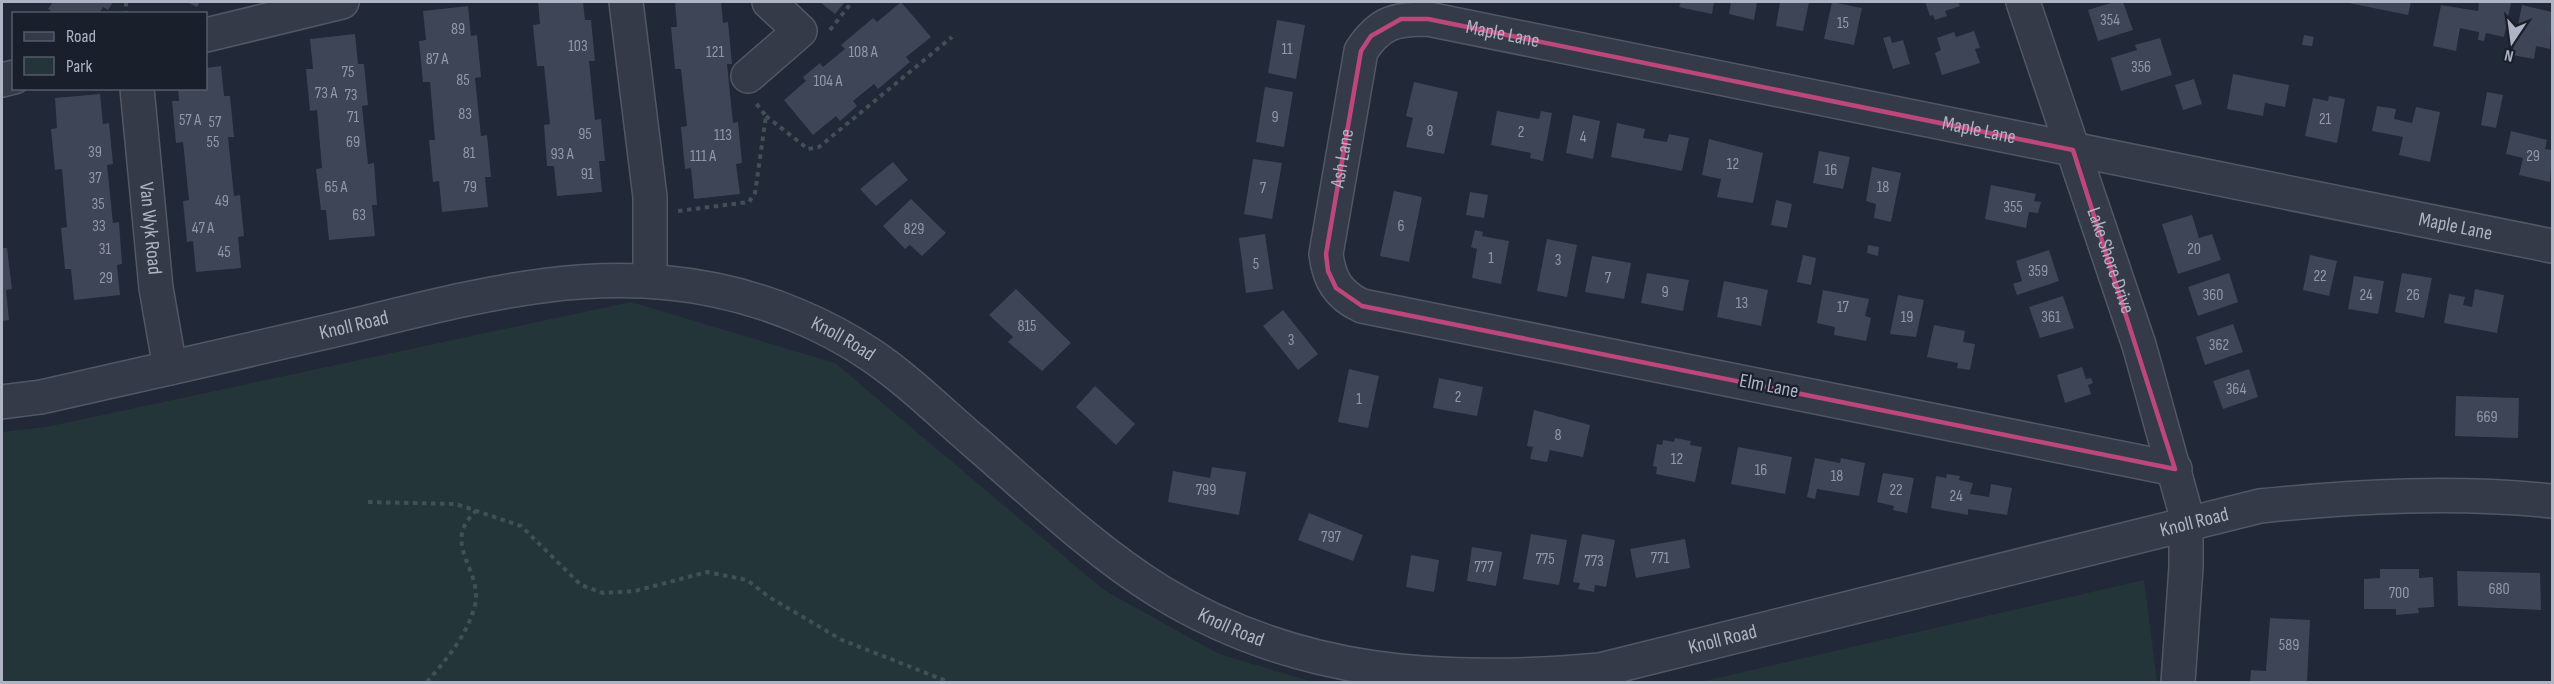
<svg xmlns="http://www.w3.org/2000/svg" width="2554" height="684" font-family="'Sofia Sans Condensed',sans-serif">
<rect width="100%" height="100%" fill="#212837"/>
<g fill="#243539">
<polygon points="631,302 835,363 1104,590 1219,654 1313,682 2,682 2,432 46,427"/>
<polygon points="2144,580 2157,682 1700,682"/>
</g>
<g fill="#3d4557">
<polygon points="53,2 113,2 108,10 103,7 99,14 56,14 48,9"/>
<polygon points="187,2 200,2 197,7"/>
<polygon points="538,2 583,2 585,20 591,20 595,61 589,61 595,120 601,119 605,161 599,161 602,192 557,196 554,166 547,166 544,125 550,124 544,66 537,66 533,25 540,24"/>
<polygon points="675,2 721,2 723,23 728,22 732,64 727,64 733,123 738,122 742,163 736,164 740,194 694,199 691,168 685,169 681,127 687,126 681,69 675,69 671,27 677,27"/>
<polygon points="820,2 845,2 835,14"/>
<polygon points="901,2 931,37 906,57 910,62 878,89 874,84 853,101 857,106 840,121 836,116 813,135 784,100 806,81 803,77 820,63 823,67 845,49 841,45 873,18 877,22"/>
<polygon points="1681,2 1714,2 1712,14 1679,7"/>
<polygon points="1731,2 1757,2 1754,20 1729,14"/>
<polygon points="1780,2 1809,2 1803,31 1776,26"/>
<polygon points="1832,2 1862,8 1854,45 1824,39"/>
<polygon points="1925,2 1958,2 1960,6 1945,11 1947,16 1935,20 1933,15 1930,16"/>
<polygon points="2114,2 2123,2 2133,30 2098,41 2088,10"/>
<polygon points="2344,2 2411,2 2408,15"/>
<polygon points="2479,2 2511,3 2504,37 2486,33 2484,41 2478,40 2479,32 2460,28 2456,51 2433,46 2441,5 2478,11"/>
<polygon points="2522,5 2552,12 2550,49 2536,46 2534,59 2512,55"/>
<polygon points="468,6 471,36 477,35 481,77 475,78 481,136 487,135 491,177 485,177 488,207 442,212 439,181 433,182 429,140 435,140 430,82 423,82 419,41 426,40 423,11"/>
<polygon points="1277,20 1305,25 1296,79 1268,73"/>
<polygon points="1974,31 1980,48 1975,49 1980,63 1942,75 1935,53 1941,50 1937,38 1954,32 1956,37"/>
<polygon points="355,34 358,64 364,64 368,105 362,106 368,164 374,163 377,205 372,205 375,236 329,240 326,210 321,210 316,169 322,168 317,110 310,111 306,69 313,69 310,39"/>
<polygon points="2304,35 2314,37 2312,46 2302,45"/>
<polygon points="1890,36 1892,43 1903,40 1910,64 1893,69 1883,38"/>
<polygon points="2160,38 2172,75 2121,91 2111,58 2137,50 2135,45"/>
<polygon points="221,66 224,96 230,96 234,137 228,137 234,196 240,195 244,236 238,237 241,268 196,272 193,241 187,242 183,201 189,200 183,142 176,143 172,101 179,101 178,88 206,88 206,68"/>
<polygon points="2233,74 2289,85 2285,107 2265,103 2263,116 2227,109"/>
<polygon points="2194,79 2202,104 2183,110 2175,85"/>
<polygon points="1414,82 1458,92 1444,154 1406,147 1413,118 1406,116"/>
<polygon points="1265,87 1293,92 1284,147 1256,142"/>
<polygon points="2487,92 2503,95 2496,128 2481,125"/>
<polygon points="100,94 103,124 109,123 113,164 107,165 113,223 119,222 122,264 117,265 120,295 74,300 71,269 65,269 61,228 67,227 62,169 55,170 51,129 57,128 55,98"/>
<polygon points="2329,96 2345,99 2337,143 2305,136 2313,98 2328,101"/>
<polygon points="2377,106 2396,109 2394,119 2412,123 2416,107 2440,112 2430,162 2399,155 2403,137 2372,131"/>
<polygon points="1497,111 1539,119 1541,111 1552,113 1543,161 1530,158 1531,153 1491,145"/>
<polygon points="1573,115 1600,121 1593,159 1566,153"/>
<polygon points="1617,123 1645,129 1643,138 1667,142 1669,134 1689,138 1682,171 1611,157"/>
<polygon points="2511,131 2547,140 2545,149 2552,150 2550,182 2519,175 2523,158 2506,154"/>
<polygon points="1709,139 1763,153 1753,203 1717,197 1721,179 1702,175"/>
<polygon points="1819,151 1850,157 1843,189 1813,183"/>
<polygon points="1253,159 1282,163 1272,219 1244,214"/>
<polygon points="893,162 908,180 876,206 860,189"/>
<polygon points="1872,167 1901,173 1891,222 1874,218 1876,204 1866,201"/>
<polygon points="1991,185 2036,194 2034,201 2041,202 2038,213 2029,212 2026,228 1985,219"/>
<polygon points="1394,191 1422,197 1409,262 1380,256"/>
<polygon points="1470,192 1488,195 1484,218 1466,215"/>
<polygon points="911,199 946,233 922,256 910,245 905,249 883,226"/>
<polygon points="1776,200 1792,204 1787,228 1771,225"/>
<polygon points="2192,215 2199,238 2212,234 2221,260 2178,274 2162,224"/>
<polygon points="1475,230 1483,232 1482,236 1509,241 1501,284 1472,278 1477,249 1471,247"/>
<polygon points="1265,234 1273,289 1246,293 1239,238"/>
<polygon points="1547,239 1577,245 1567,297 1537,291"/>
<polygon points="1868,245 1879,247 1878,256 1867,253"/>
<polygon points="2,248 7,248 12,289 6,290 9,320 2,321"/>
<polygon points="2049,250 2059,281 2017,295 2013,284 2022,281 2016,261"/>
<polygon points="1803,255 1816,258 1811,285 1797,282"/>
<polygon points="2310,255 2337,261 2329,296 2303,290"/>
<polygon points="1592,256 1631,263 1624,299 1585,292"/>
<polygon points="1647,273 1689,280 1683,311 1641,303"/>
<polygon points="2229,273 2238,302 2198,316 2188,287"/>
<polygon points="2402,273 2432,278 2424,318 2395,312"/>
<polygon points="2354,276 2384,281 2378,314 2348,309"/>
<polygon points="1724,281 1768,290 1761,326 1717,317"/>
<polygon points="1016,289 1071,343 1042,371 1008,342 1013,337 989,315"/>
<polygon points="2475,289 2504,295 2497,333 2444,323 2449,294 2465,297 2463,305 2472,307"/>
<polygon points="1823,290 1869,299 1865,316 1871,318 1866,341 1834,335 1835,327 1817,323"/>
<polygon points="1898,295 1924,300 1916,337 1890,334"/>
<polygon points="2063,296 2074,328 2040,338 2029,307"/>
<polygon points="1283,310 1318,354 1298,370 1263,326"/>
<polygon points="2233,324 2243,352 2205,365 2196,337"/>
<polygon points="1934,325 1965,331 1963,342 1975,344 1970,370 1957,368 1958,363 1927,357"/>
<polygon points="2082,367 2086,379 2091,378 2093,383 2088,385 2091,394 2065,403 2057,375"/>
<polygon points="1349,369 1379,376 1368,428 1338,422"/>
<polygon points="2249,369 2258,397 2223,409 2213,381"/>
<polygon points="1439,378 1483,387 1477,416 1433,408"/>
<polygon points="1095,386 1135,424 1116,445 1076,407"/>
<polygon points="2456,396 2519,398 2518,438 2455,436"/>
<polygon points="1534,410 1590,425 1583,457 1550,450 1547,462 1530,459 1533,447 1527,446"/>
<polygon points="1675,438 1691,441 1690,445 1702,447 1695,482 1656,474 1657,467 1653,466 1657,444 1662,445 1663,440 1674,442"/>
<polygon points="1738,447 1792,457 1785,494 1731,484"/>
<polygon points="1815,458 1840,463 1841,458 1865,463 1859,496 1817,489 1815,499 1807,497"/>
<polygon points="1212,467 1246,472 1239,515 1168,502 1173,471 1210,478"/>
<polygon points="1883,473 1914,478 1907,513 1893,510 1894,506 1877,502"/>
<polygon points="1947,474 1960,476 1959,480 1973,483 1970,494 1989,497 1991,484 2012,488 2007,515 1968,509 1968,515 1931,508 1936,476 1946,478"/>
<polygon points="1309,513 1363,535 1353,561 1298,540"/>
<polygon points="1531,534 1567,540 1559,585 1523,579"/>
<polygon points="1582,534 1615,540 1606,587 1595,585 1594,592 1578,589 1580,583 1573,582"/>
<polygon points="1685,539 1690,568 1636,578 1630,549"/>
<polygon points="1472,547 1502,552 1496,586 1467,581"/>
<polygon points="1411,555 1439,560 1434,592 1406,587"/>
<polygon points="2380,569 2419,569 2419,578 2433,577 2434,607 2418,608 2419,613 2396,615 2396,609 2364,609 2364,579 2380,578"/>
<polygon points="2457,571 2540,573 2541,610 2458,606"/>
<polygon points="2270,618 2310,620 2307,682 2250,682 2251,670 2266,671"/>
</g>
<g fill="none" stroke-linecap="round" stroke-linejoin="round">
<defs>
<g id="minor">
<polyline points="626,2 650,197 650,281"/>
<path id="s1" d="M2023 2 2139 345 2186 514V567L2178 682"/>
<polyline points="206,35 342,2"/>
<polyline points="748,76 800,31 769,2"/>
<polyline points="2,80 14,77"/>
<path id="s2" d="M137 88 156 288 170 368"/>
<path id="s3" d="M2 402 41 397C140 375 240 352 339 329 466 299 584 263 715 290 769 301 825 324 871 355 908 380 940 412 975 442 1034 493 1093 550 1159 591 1297 676 1443 684 1600 670L2260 506C2358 496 2455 491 2552 501"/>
<path id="s4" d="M2175 469 1362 306C1338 295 1329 279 1326 254L1361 51C1380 22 1395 19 1428 19L2552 246"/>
</g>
</defs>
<use href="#minor" stroke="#525765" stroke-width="36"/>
<g stroke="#405055" stroke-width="4" stroke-dasharray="4.5 4.5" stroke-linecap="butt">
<polyline points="126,2 126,14"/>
<polyline points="830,30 852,2"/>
<polyline points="766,116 808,149 819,147 952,37"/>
<polyline points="678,211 749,202 755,193 766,116 755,102"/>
<polyline points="368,502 456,504 521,526 581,585 603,593 635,591 707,572 747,580 769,597 842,640 949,682"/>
<path d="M427 682C446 660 468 634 475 605 483 569 440 544 476 511"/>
</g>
<use href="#minor" stroke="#343a47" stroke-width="33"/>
</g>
<path fill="none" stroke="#bc477a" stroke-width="4.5" stroke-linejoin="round" d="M1401 19H1428L2073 150 2175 469 1362 306 1336 288 1328 271 1326 254 1361 51 1371 36Z"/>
<g text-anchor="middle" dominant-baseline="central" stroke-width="4.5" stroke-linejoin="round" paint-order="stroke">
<g font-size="16" fill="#9298a9">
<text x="2110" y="20">354</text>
<text x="1843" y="23">15</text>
<text x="458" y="29">89</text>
<text x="578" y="46">103</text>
<text x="1287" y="49">11</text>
<text x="715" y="52">121</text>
<text x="863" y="52">108 A</text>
<text x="437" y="59">87 A</text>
<text x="2141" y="67">356</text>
<text x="348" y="72">75</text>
<text x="463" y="80">85</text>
<text x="828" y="81">104 A</text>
<text x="326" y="93">73 A</text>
<text x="351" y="95">73</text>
<text x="465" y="114">83</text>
<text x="353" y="117">71</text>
<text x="1275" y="117">9</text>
<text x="2325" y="119">21</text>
<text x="190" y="120">57 A</text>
<text x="215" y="122">57</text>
<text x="1430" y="131">8</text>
<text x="1521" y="132">2</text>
<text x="585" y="134">95</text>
<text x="723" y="135">113</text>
<text x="1583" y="137">4</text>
<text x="213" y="142">55</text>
<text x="353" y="142">69</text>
<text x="95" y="152">39</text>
<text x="469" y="153">81</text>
<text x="562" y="154">93 A</text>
<text x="703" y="156">111 A</text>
<text x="2533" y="156">29</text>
<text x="1733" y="164">12</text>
<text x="1831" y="170">16</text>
<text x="587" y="174">91</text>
<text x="95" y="178">37</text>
<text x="336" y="187">65 A</text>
<text x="470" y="187">79</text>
<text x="1883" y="187">18</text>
<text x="1263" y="188">7</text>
<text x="222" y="201">49</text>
<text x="98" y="204">35</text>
<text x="2013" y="207">355</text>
<text x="359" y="215">63</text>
<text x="99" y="226">33</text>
<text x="1401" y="226">6</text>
<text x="203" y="228">47 A</text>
<text x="914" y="229">829</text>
<text x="105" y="249">31</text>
<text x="2194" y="249">20</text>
<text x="224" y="252">45</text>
<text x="1491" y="258">1</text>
<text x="1558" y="260">3</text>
<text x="1256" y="264">5</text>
<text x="2038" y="271">359</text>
<text x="2320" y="276">22</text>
<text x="106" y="278">29</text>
<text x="1608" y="278">7</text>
<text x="1665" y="292">9</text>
<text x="2213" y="295">360</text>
<text x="2366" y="295">24</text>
<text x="2413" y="295">26</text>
<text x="1742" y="303">13</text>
<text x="1843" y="307">17</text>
<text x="1907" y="317">19</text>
<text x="2051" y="317">361</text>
<text x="1027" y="326">815</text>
<text x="1291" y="340">3</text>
<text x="2219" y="345">362</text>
<text x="2236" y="389">364</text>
<text x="1458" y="397">2</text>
<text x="1359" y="399">1</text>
<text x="2487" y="417">669</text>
<text x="1558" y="435">8</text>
<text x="1677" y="459">12</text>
<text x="1761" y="470">16</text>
<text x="1837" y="476">18</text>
<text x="1206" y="490">799</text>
<text x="1896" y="490">22</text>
<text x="1956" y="496">24</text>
<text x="1331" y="537">797</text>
<text x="1660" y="558">771</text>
<text x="1545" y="559">775</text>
<text x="1594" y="561">773</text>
<text x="1484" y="567">777</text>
<text x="2499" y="589">680</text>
<text x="2399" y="593">700</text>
<text x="2289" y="645">589</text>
</g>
<g font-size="20" fill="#afb4c4" stroke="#1a1f2c">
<text stroke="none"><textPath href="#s4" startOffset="1257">Maple Lane</textPath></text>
<text stroke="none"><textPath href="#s4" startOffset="1743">Maple Lane</textPath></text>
<text stroke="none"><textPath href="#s4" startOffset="993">Ash Lane</textPath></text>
<text stroke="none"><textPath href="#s4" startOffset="2229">Maple Lane</textPath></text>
<text stroke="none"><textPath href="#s2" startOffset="141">Van Wyk Road</textPath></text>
<text stroke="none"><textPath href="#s1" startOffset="273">Lake Shore Drive</textPath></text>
<text stroke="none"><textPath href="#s3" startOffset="360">Knoll Road</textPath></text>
<text stroke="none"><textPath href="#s3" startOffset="864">Knoll Road</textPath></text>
<text transform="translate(1769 386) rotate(11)">Elm Lane</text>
<text stroke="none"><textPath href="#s3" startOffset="2338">Knoll Road</textPath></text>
<text stroke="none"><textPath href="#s3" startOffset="1350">Knoll Road</textPath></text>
<text stroke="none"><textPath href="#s3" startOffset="1852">Knoll Road</textPath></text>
</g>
</g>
<rect width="2554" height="684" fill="none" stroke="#afb4c4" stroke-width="6"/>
<rect x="12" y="12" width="195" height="78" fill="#1a1f2c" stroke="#565b69" stroke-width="1.5"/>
<rect x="24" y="32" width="30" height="9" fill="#343a47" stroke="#565b69" stroke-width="1.5"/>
<text x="66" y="42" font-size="18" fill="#afb4c4">Road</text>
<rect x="24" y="57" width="30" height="18" fill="#243539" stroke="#565b69" stroke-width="1.5"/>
<text x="66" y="72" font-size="18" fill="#afb4c4">Park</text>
<g transform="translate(2512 42) rotate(193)" stroke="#1a1f2c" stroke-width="4.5" paint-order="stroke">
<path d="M0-4.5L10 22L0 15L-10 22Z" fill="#afb4c4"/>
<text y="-9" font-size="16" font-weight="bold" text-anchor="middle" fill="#afb4c4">N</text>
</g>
</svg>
